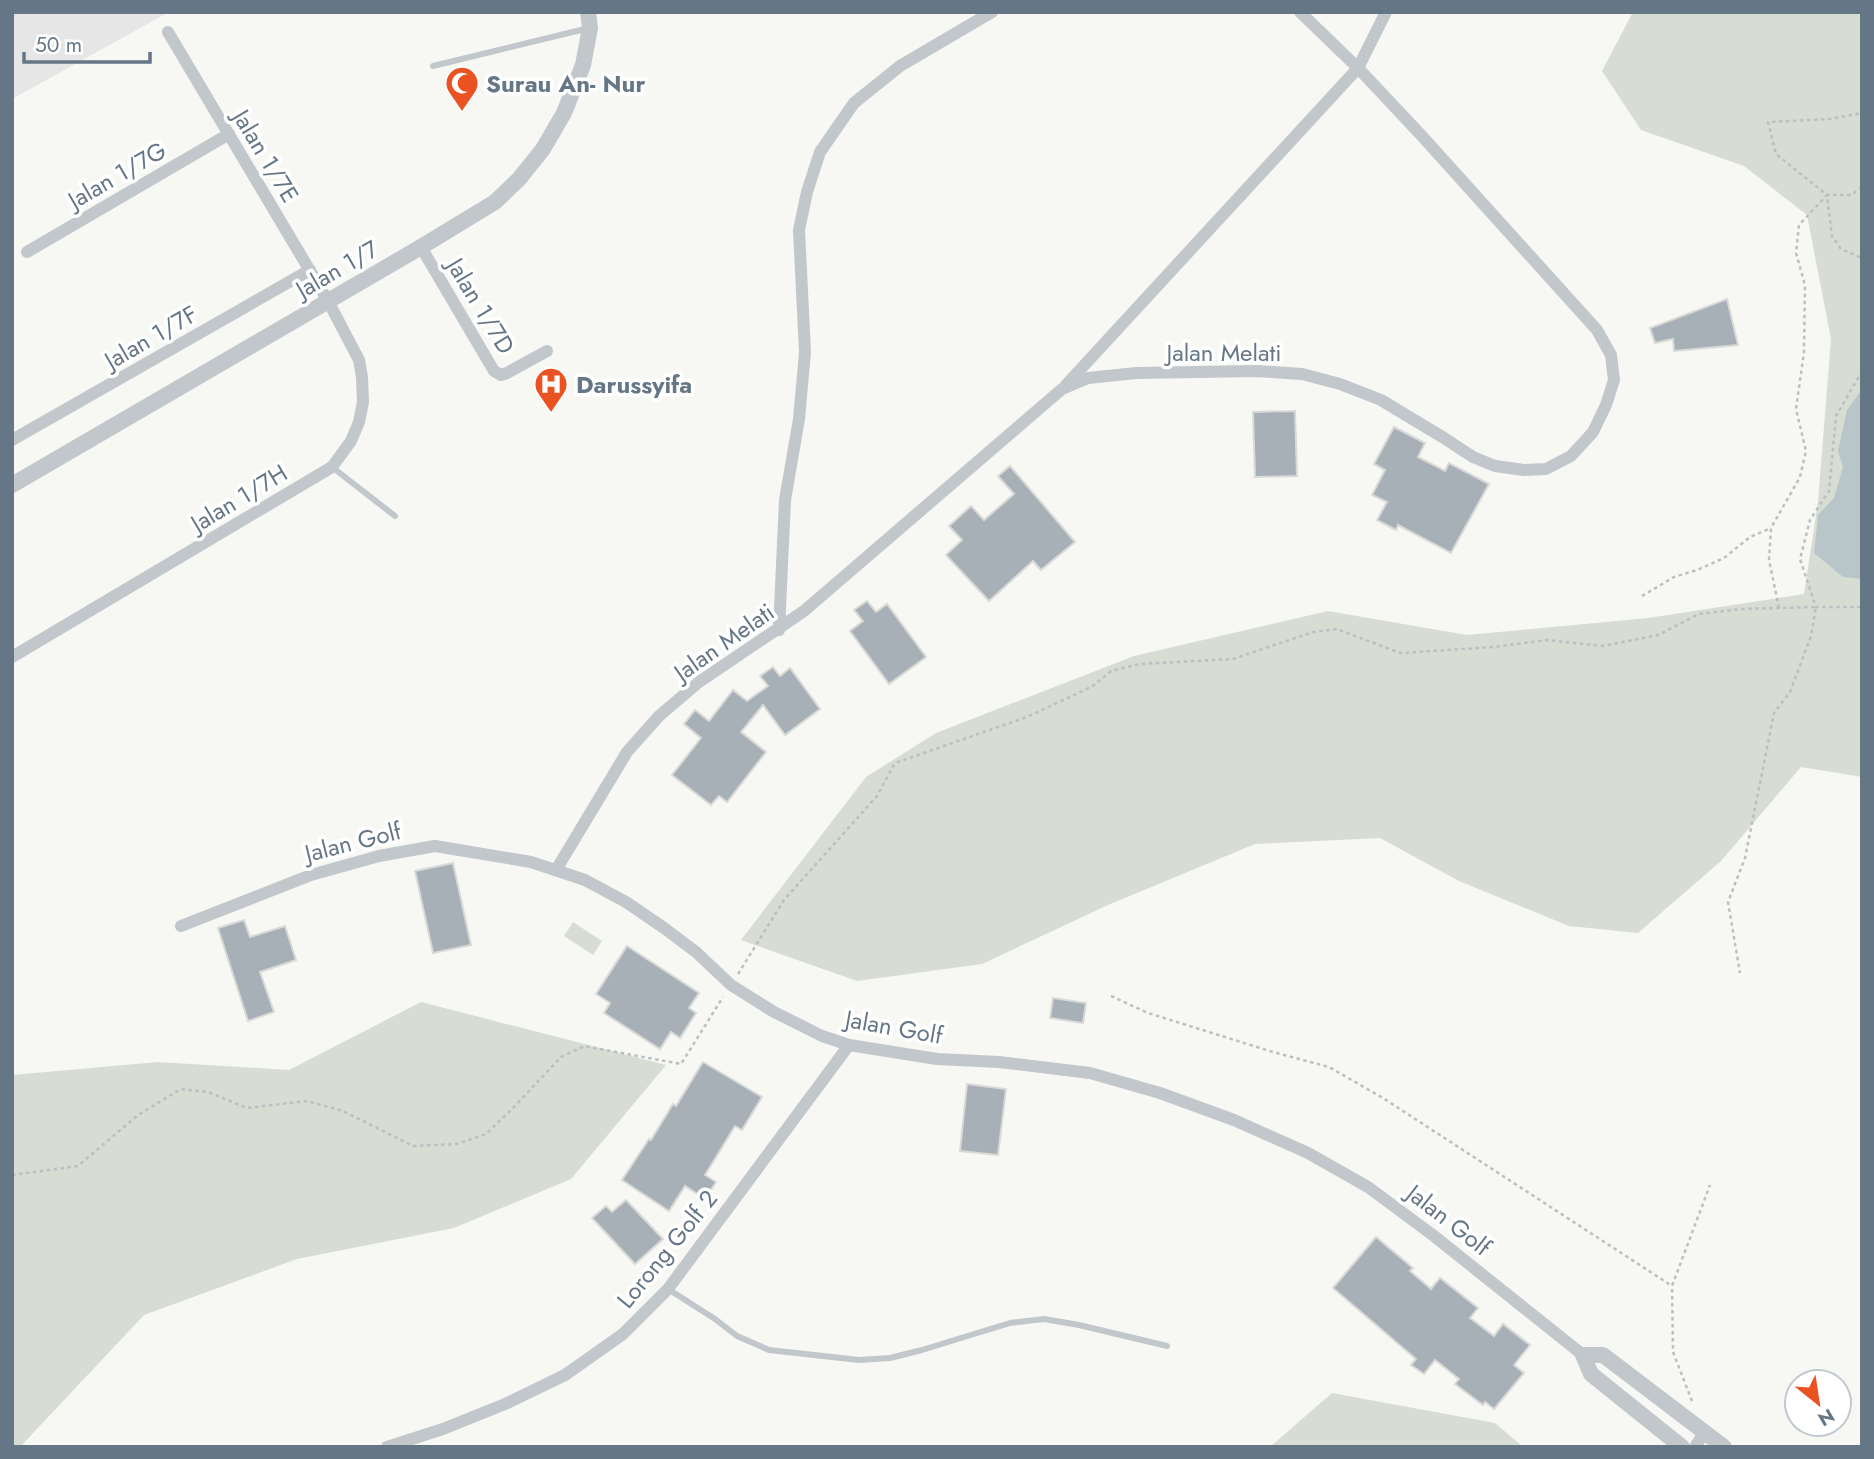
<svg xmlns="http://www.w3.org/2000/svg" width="1874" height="1459" font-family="Jost,sans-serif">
<rect width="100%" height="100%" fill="#f7f7f4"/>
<polygon fill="#e5e6e5" points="12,12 169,12 12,99"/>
<g fill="#d7ddd3">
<polygon points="1633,12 1862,12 1862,777 1801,767 1721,861 1638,933 1569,926 1459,881 1380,838 1255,844 1108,905 982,964 857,981 741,940 866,777 936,733 1134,656 1328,611 1467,635 1648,618 1804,594 1818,502 1831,339 1807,215 1744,166 1641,130 1602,71"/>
<polygon points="573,922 602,941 593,955 564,936"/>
<polygon points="421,1002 666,1065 571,1179 454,1228 297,1259 144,1315 20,1447 12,1447 12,1075 158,1062 289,1070"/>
<polygon points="1332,1393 1495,1423 1523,1447 1270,1447"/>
</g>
<polygon fill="#b8c5c9" points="1862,389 1862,579 1843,577 1814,553 1818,515 1834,498 1843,467 1838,451 1847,410"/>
<g fill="#a7b0b7" stroke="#d9d9d7" stroke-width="2">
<polygon points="1727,299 1738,345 1674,351 1673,339 1655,343 1650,328"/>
<polygon points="1295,411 1297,476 1255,477 1253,412"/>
<polygon points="1394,427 1425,443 1418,457 1445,471 1449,463 1489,484 1451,553 1398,525 1396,530 1377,520 1387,502 1372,495 1385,470 1374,464"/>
<polygon points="1010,466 1075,542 1041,570 1033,561 989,601 946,555 962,540 949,526 971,506 984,520 1014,494 998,476"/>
<polygon points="867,601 876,612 887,604 926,657 889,684 850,631 863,621 854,610"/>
<polygon points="773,667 780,676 790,668 820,709 785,735 763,705 741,732 766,752 727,802 719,796 711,805 672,775 701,738 684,724 695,710 709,721 733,690 747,701 768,686 760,676"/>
<polygon points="453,863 471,945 433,953 415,871"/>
<polygon points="244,920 250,937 285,926 296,960 260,972 274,1012 248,1021 218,928"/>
<polygon points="627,946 699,993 689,1008 696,1013 680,1038 671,1032 660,1049 604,1013 610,1003 596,994"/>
<polygon points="1053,998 1086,1003 1083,1023 1050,1018"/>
<polygon points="703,1062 762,1097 742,1130 735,1126 705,1175 716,1182 705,1199 685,1186 669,1211 622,1180 649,1139 651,1140 673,1104 676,1106"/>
<polygon points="967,1084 1006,1089 998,1155 960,1151"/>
<polygon points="626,1200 663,1239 635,1264 592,1218 606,1206 612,1212"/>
<polygon points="1376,1237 1413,1268 1410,1271 1431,1289 1440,1278 1478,1308 1470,1318 1494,1336 1503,1324 1530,1345 1514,1365 1524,1373 1494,1409 1485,1402 1483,1405 1455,1384 1459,1379 1435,1360 1424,1374 1411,1365 1416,1359 1333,1288"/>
</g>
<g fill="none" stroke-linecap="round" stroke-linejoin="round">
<g stroke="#bcbfc2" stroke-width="2.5" stroke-dasharray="3.5 3.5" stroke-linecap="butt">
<polyline points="1862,187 1851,195 1827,195 1832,236 1841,249 1862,258"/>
<polyline points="1862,371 1836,416 1829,491 1810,520 1800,559 1816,607 1862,607"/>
<polyline points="1642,596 1674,577 1697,570 1724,558 1750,537 1771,528"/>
<polyline points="1779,608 1769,560 1771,528 1800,477 1806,451 1796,409 1804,352 1805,285 1796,253 1799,225 1827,195 1776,154 1768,122 1830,119 1862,113"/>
<polyline points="738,974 784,900 877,796 895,763 1027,717 1093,686 1111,671 1140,664 1233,659 1313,632 1337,629 1400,653 1494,647 1547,640 1603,646 1658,635 1699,614 1741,609 1816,607 1811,636 1790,692 1774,713 1745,858 1728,902 1740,973"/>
<polyline points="1111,996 1148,1013 1273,1052 1329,1067 1383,1098 1672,1286"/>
<polyline points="12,1175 78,1166 138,1115 181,1089 208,1092 247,1108 307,1101 343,1111 413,1146 457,1144 486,1134 513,1108 561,1057 584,1046 681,1064 723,997"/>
<polyline points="1692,1401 1673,1352 1672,1286 1710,1185"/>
</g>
<g stroke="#c2c7cb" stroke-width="6">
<polyline points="433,66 589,28"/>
<polyline points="332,467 395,516"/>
<polyline points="668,1289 715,1319 737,1336 769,1350 859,1360 890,1358 922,1350 1010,1323 1044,1319 1079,1325 1167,1346"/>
</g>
<g stroke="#c2c7cb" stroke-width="12">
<polyline points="421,247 494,371 501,375 507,373 547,351"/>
<polyline points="27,252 229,134"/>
<polyline points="1066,385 1358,68 1386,12"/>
<polyline points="12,440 310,270"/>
<polyline points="779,630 785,500 799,419 805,352 799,230 807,192 820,152 854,103 900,66 992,12"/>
<polyline points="12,657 332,467 351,441 359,422 363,402 362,377 359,360 328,301 168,32"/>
<polyline points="556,870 627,752 659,716 699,682 804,611 1062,389 1088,378 1136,373 1257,371 1302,374 1340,384 1381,400 1444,438 1473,457 1495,466 1524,470 1546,469 1571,456 1593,432 1606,405 1614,380 1611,355 1597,330 1421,135 1358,68 1300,12"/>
<polyline points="181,926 311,875 379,856 435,846 531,862 585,880 626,902 664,928 696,952 731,985 774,1012 822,1036 849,1045 937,1059 999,1062 1090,1073 1160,1093 1234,1120 1308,1153 1368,1187 1434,1236 1583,1355"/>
<polyline points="387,1447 443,1429 505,1404 565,1375 623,1334 668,1289 849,1045"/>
<polyline points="1695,1447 1704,1433"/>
</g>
<g stroke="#c2c7cb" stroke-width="16">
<polyline points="12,485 421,247 495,202 519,179 543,149 564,113 583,65 590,28 588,12"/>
<polyline points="1682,1447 1591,1374 1583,1355 1603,1355 1724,1447"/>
</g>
</g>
<defs>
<symbol id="mosque-pin" viewBox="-11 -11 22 30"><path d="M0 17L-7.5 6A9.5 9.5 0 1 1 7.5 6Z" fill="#eb5221" stroke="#fff"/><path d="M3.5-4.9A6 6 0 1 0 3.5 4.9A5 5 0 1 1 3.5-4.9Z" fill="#fff"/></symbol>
<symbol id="hospital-pin" viewBox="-11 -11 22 30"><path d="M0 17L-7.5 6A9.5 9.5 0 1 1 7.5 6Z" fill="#eb5221" stroke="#fff"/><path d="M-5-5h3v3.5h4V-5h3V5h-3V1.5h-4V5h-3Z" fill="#fff"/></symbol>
</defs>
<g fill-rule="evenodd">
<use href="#mosque-pin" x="443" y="64" width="38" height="52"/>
<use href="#hospital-pin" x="532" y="365" width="38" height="52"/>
</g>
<g text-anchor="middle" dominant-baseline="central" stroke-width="7" stroke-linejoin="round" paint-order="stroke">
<g font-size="24" font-weight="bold" fill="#657787" stroke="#fff" text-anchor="start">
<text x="486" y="83">Surau An- Nur</text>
<text x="576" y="384">Darussyifa</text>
</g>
<g font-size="24" fill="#657787" stroke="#fff">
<text transform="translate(266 156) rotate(59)">Jalan 1/7E</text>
<text transform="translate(117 175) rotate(-30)">Jalan 1/7G</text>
<text transform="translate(337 269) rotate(-30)">Jalan 1/7</text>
<text transform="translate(481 306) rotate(59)">Jalan 1/7D</text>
<text transform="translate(151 337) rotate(-30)">Jalan 1/7F</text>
<text x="1224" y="352">Jalan Melati</text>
<text transform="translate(239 498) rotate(-31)">Jalan 1/7H</text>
<text transform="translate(724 642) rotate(-35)">Jalan Melati</text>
<text transform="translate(353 842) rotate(-14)">Jalan Golf</text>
<text transform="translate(894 1027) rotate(10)">Jalan Golf</text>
<text transform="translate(1449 1220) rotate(38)">Jalan Golf</text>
<text transform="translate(667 1249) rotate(-51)">Lorong Golf 2</text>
</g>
</g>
<rect width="1874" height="1459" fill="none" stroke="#657787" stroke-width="28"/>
<g transform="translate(1818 1403) rotate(150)"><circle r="33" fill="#ffffff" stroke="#c1c9cf" stroke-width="2"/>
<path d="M0-5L12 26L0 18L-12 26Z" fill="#eb5221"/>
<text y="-10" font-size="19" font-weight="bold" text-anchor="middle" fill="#657787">N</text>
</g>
<path d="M24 52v10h126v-10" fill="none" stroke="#657787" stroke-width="3.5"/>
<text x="35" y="52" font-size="21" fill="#657787" stroke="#ffffff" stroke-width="5" paint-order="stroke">50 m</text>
</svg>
